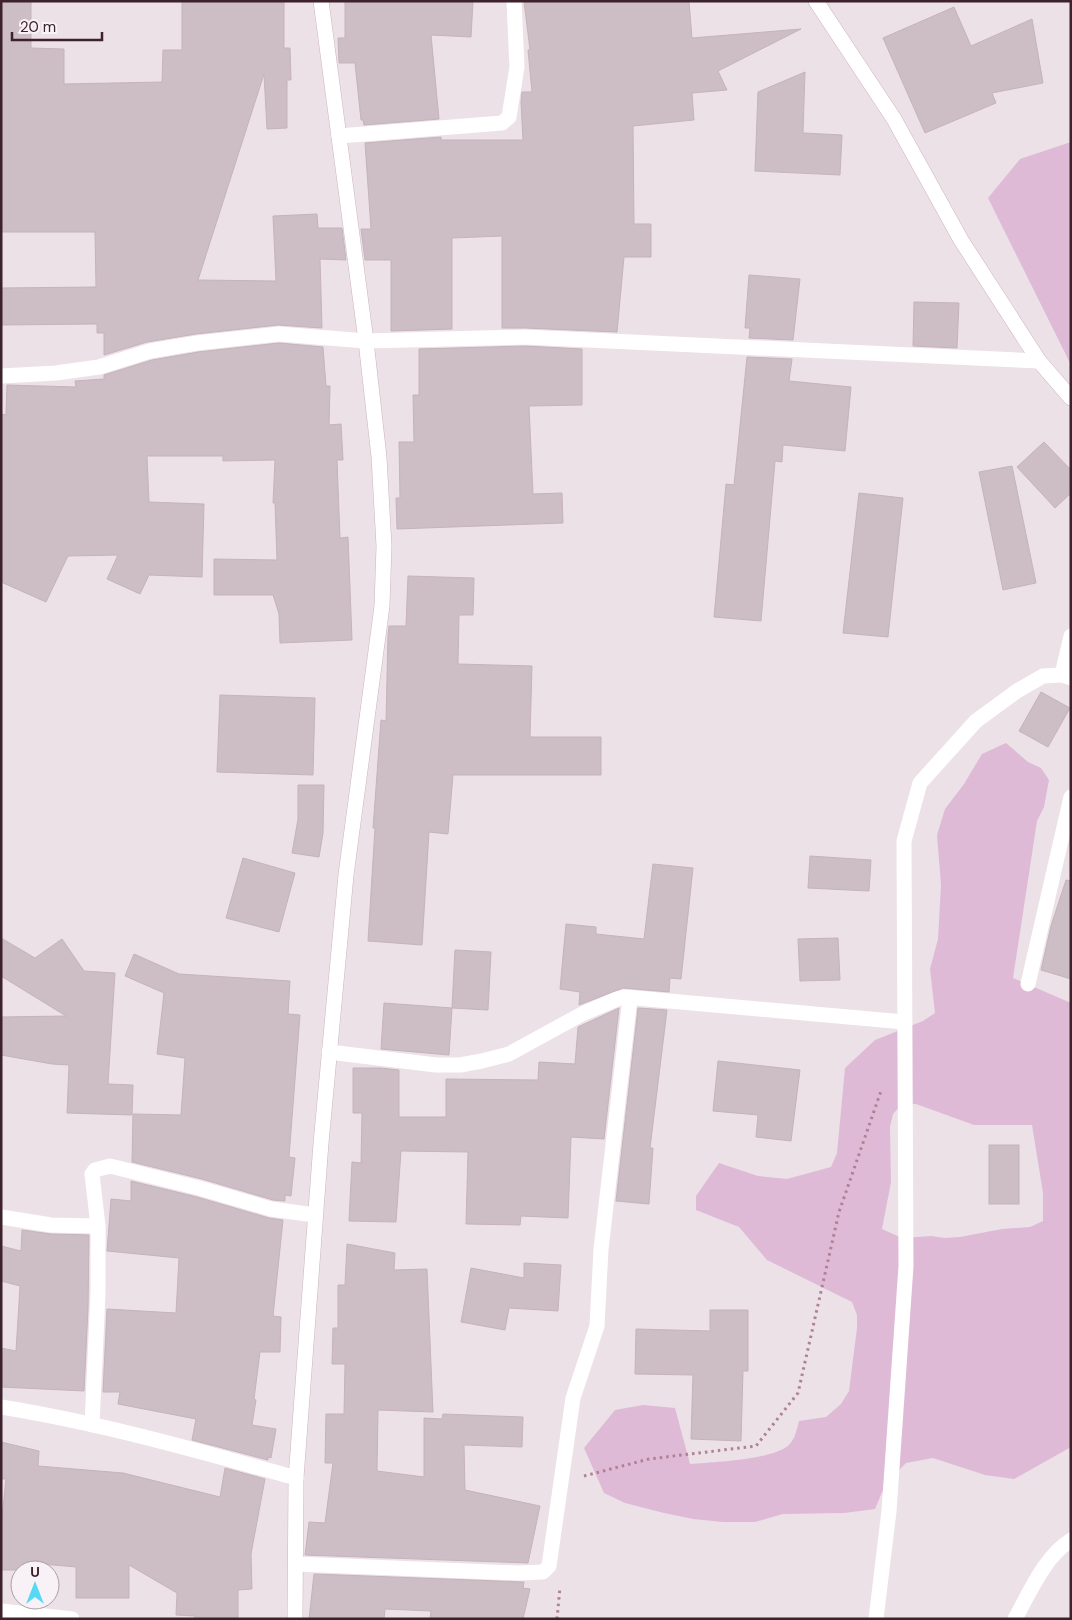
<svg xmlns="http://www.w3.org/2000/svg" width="1072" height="1620" font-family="'DM Sans',sans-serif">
<rect width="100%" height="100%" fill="#ece1e7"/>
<g fill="#debad7" fill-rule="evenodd">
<polygon points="1071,142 1071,365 988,198 1020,159"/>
<path d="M1006 743 1028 762 1041 768 1049 780 1044 807 1037 821 1013 978 1071 1003V1447L1014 1479 985 1475 933 1458 906 1463 886 1483 875 1509 844 1513 783 1514 755 1522H723L693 1519 664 1513 625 1503 604 1493 584 1448 615 1410 643 1405 675 1408 690 1464C714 1462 772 1460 789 1445 795 1439 797 1429 799 1421L826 1417 841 1404 849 1391 857 1328V1315L852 1302 767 1260 739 1227 696 1210V1196L719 1163 758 1176 787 1179 831 1167 837 1153 845 1068 875 1040 923 1021 935 1013 930 969 938 939 941 885 937 835 945 809 964 784 982 754ZM902 1104H916L974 1125H1032L1043 1193V1221L1030 1227 1002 1229 960 1237 945 1238 931 1236 902 1238 882 1229 891 1182 890 1127 893 1114Z"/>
</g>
<g fill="#cdbdc5" stroke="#c6b3bc">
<polygon points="1,1 31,1 31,48 64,49 64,84 162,82 163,50 182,50 182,1 284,1 284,48 290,48 291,80 287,80 287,128 267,129 264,74 198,280 276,281 273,216 317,214 318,228 342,228 346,260 320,259 322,328 278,325 196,334 147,342 104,355 104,333 97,333 97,324 1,325 1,288 96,287 95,232 1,232"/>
<polygon points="345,1 473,1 471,37 431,35 439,119 364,125 363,120 361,120 355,63 339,63 338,38 345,38"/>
<polygon points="524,1 689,1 692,38 801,29 718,71 727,90 692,93 694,120 633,126 634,224 651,224 651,257 624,257 617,332 525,328 502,328 502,236 452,238 452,329 391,331 391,260 365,260 361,229 371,229 365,143 441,137 441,140 523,140 521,102 522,92 532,92 528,50 530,50"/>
<polygon points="954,7 971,46 1032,19 1043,83 992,93 996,103 925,133 883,38"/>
<polygon points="805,72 803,133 842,135 840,175 755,171 758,92"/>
<polygon points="749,275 800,279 793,340 749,338 750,328 745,328"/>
<polygon points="914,302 959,303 957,348 913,346"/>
<polygon points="279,343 323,347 326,386 330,386 329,425 341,424 343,460 337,460 340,538 348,537 352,640 280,643 279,614 273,595 214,595 214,559 277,560 275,503 273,503 275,460 223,461 223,456 147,456 149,502 204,504 202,577 149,575 140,594 107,579 118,555 68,556 46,602 1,582 1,414 6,415 7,385 76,387 75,381 104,379 104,375 152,360 198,352"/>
<polygon points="525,346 582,349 582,405 529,406 533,494 562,493 563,523 397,529 396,498 400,498 399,442 414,442 413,395 419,395 419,349"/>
<polygon points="747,357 792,359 789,381 851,387 845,451 783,445 782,462 775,461 761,621 714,617 726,484 734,485"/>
<polygon points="1044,442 1071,470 1071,493 1055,508 1017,467"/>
<polygon points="1012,466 1036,583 1003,590 979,472"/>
<polygon points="859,493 903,498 888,637 843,633"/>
<polygon points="408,576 474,578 473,615 459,615 458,664 532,666 530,737 601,737 601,775 453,775 448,834 429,832 422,945 368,941 375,828 373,828 381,720 386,721 388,635 389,626 406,626"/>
<polygon points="1041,692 1070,708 1048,747 1019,731"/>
<polygon points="220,695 315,698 313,775 217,772"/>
<polygon points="298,785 324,785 323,833 319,857 292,853 298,819"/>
<polygon points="810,856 871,860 869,891 808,888"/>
<polygon points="243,858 295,873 279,932 226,918"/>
<polygon points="653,864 693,868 681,979 670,978 669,992 623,988 579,1005 580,992 560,989 566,924 596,927 596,934 644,939"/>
<polygon points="1066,880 1071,881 1071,979 1041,970 1051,926"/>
<polygon points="1,938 35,958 62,939 84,971 115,973 108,1084 133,1085 132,1115 67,1113 69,1065 52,1064 1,1055 1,1017 66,1016 1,976"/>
<polygon points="838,938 840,980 800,981 798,939"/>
<polygon points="455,950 491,952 488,1010 452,1008"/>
<polygon points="134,954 179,974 290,981 288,1014 300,1015 289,1157 295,1158 291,1196 285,1195 285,1201 273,1200 202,1179 132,1162 133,1114 181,1115 185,1058 157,1054 164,993 125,976"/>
<polygon points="384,1003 452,1008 449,1055 381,1049"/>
<polygon points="619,1008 604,1139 571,1137 568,1218 521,1216 520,1225 466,1224 468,1152 401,1151 396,1222 349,1221 352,1162 361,1163 362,1113 353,1113 353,1068 380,1068 399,1070 399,1117 446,1117 446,1079 538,1080 539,1062 575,1064 578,1027"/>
<polygon points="638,1008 667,1010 650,1148 653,1148 649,1204 616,1201"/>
<polygon points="718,1061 800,1070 791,1141 756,1137 758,1115 713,1111"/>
<rect x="989" y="1145" width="30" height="59"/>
<polygon points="131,1181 197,1197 269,1218 283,1220 273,1316 281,1317 280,1352 260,1352 254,1399 256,1400 252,1425 276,1429 271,1458 268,1457 268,1460 192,1440 196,1419 118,1404 120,1392 103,1392 107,1309 176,1313 179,1258 107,1251 111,1199 131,1201"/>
<polygon points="22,1230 51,1234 89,1235 88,1308 84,1391 1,1387 1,1348 16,1351 20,1286 1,1281 1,1246 21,1251"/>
<polygon points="347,1244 395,1253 394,1270 427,1269 433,1412 378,1410 377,1471 424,1477 424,1418 442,1419 443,1414 523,1417 522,1447 464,1445 465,1490 540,1506 528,1563 305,1555 309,1522 325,1523 333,1463 325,1463 326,1414 344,1414 345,1364 332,1364 333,1328 338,1328 338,1285 345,1285"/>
<polygon points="524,1263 561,1265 558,1311 509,1308 505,1330 461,1322 471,1268 524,1278"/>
<polygon points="710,1310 748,1310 748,1371 743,1371 741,1441 691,1439 693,1375 635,1374 636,1329 710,1331"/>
<polygon points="1,1442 39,1451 38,1466 123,1473 220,1497 225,1468 265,1479 251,1554 252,1589 238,1590 238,1619 195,1619 195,1616 176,1615 177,1593 129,1565 129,1598 76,1598 76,1567 31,1563 31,1570 1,1570 1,1526 6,1479 1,1479"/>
<polygon points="314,1574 524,1582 523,1588 530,1589 523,1619 430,1619 431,1611 385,1609 384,1619 309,1619"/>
</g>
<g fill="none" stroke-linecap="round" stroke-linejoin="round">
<defs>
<g id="secondary">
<polyline points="816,1 894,119 961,240 1039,361 1071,398"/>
<polyline points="295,1619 296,1478 321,1143 346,875 382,606 384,546 379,457 366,341 321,1"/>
</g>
</defs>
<use href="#secondary" stroke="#ccb4bf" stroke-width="16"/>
<g stroke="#b08193" stroke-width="3" stroke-dasharray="2.5 4" stroke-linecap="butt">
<polyline points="584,1476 649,1459 756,1446 798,1393 839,1212 881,1091"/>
<polyline points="557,1619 560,1587"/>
</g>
<g stroke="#fff" stroke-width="15">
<polyline points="339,136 502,123 509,117 517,67 514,1"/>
<polyline points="1,376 56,373 99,367 150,351 197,343 279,334 366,341 525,337 1039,361"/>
<polyline points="1071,678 1062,675 1071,636"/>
<polyline points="1028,984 1071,797"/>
<polyline points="329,1052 436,1065 460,1065 482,1061 509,1054 582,1014 617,999 625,997 904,1022"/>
<polyline points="1,1217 51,1225 98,1226"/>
<path d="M1 1407C101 1423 199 1451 296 1478"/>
<polyline points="92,1425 98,1293 98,1226 92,1174 95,1170 110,1166 199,1188 271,1209 315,1215"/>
<polyline points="296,1564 518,1573 543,1572 549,1566 573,1398 597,1326 601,1249 630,998"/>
<polyline points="1,1611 72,1619"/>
<polyline points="876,1619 889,1511 906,1266 904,841 920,783 976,721 1017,691 1043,676 1062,675"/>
<path d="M1015 1619C1030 1592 1044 1557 1071 1540"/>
</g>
<use href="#secondary" stroke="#fff" stroke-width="15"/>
</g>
<rect width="1072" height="1620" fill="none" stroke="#3d212b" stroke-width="5"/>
<g transform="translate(35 1585)"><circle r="24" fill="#f8f2f6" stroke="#ad9ea5"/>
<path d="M0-4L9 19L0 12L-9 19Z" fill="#57d9f5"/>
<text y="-8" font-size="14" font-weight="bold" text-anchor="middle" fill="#3d212b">U</text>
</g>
<path d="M12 32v8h90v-8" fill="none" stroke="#3d212b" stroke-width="2.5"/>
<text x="20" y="32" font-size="15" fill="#3d212b" stroke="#f8f2f6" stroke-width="4" paint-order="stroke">20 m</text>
</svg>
